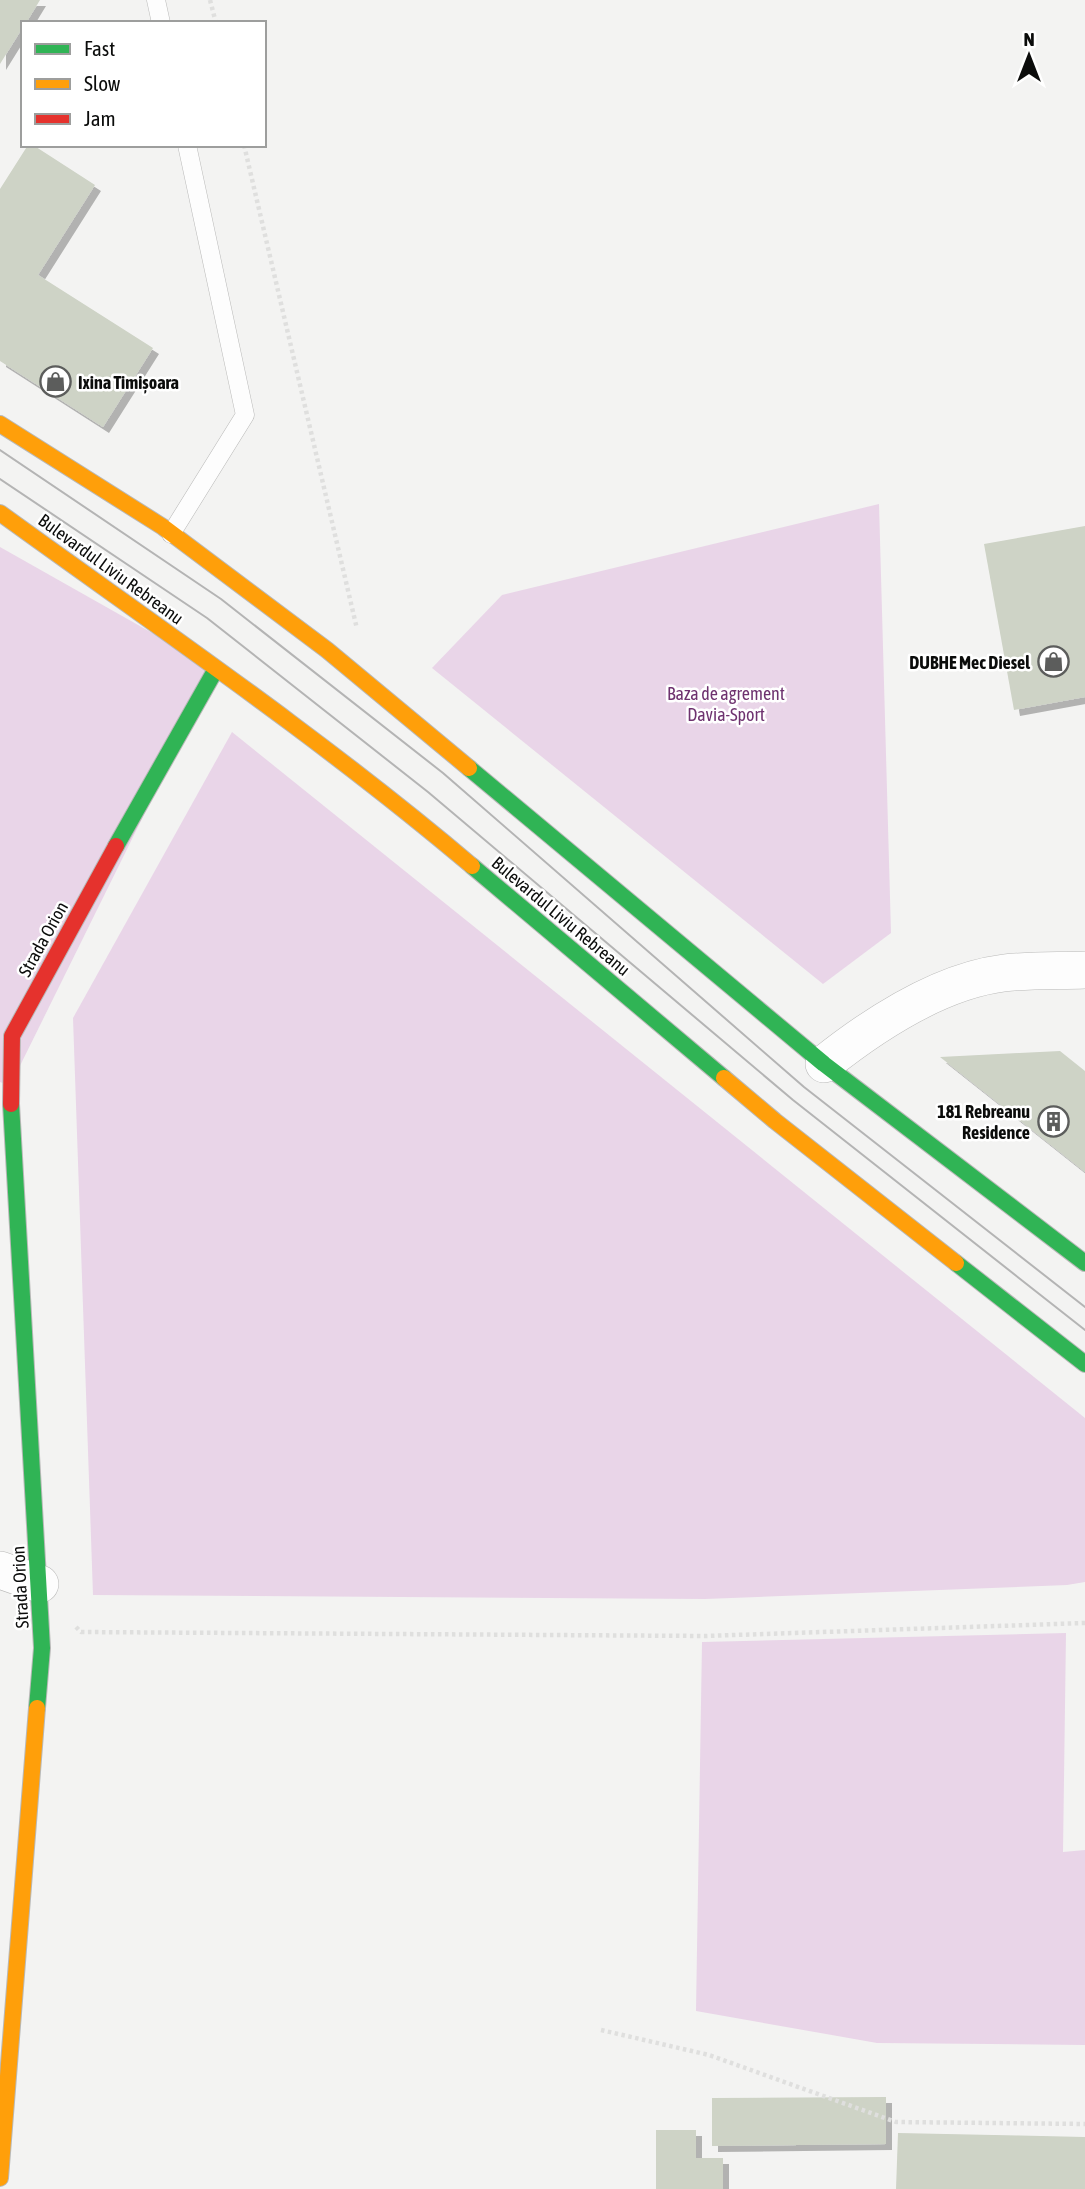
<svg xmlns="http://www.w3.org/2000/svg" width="1085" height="2189" font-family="'Asap Condensed',sans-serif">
<defs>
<filter id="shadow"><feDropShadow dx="6" dy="6" stdDeviation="0" flood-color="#0004"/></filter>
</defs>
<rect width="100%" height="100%" fill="#f3f3f2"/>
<g fill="#e9d5e8">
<polygon points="879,504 891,933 823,984 432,668 502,595"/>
<polygon points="0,547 216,669 10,1086 0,1082"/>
<polygon points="232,732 1085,1418 1085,1582 1067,1585 705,1599 93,1595 73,1018"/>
<polygon points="1066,1633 1063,1852 1085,1850 1085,2045 877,2043 696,2011 702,1642"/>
</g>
<g fill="#ced3c6" filter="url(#shadow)">
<polygon points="0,0 40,0 26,23 23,23 23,27 0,64"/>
<polygon points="28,145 33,145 95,185 38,275 153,348 103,427 0,361 0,189"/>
<polygon points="1085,526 1085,697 1014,710 984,544"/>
<polygon points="1060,1051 1085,1071 1085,1172 940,1057"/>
<polygon points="886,2097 886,2144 712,2146 712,2098"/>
<polygon points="656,2130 696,2130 696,2158 723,2158 723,2189 656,2189"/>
<polygon points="898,2133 1085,2137 1085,2189 896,2189"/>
</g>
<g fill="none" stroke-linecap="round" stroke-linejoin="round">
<defs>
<g id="lane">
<polyline points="156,0 161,23"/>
<polyline points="171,534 245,415 187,145"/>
</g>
<g id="street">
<path d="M824 1064C873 1025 940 981 1004 973 1031 970 1058 971 1085 970"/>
<polyline points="0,1570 40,1584"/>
</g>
<g id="fast">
<polyline points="469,768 824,1064 1085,1263"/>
<polyline points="116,846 216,669"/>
<polyline points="472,866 724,1078"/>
<polyline points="11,1104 42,1648 37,1708"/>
<polyline points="956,1263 1085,1364"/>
</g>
<g id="slow">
<polyline points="0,424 163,527 327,650 469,768"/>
<path d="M0 513C159 628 322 739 472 866"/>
<polyline points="724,1078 775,1121 956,1263"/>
<polyline points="0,2178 37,1708"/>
</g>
<polyline id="jam" points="11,1104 12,1036 116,846"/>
</defs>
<use href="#lane" stroke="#b9b9b8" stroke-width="19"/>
<use href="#street" stroke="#b9b9b8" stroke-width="38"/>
<use href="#fast" stroke="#b9b9b8" stroke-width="18"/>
<use href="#slow" stroke="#b9b9b8" stroke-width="18"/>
<use href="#jam" stroke="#b9b9b8" stroke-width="18"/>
<g stroke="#dfdfde" stroke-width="4.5" stroke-dasharray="3.5 3.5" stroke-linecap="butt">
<polyline points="210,0 216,23"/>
<polyline points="244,145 357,629"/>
<polyline points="76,1627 81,1632 706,1636 1085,1623"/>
<polyline points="601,2030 709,2055 896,2122 1085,2124"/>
</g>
<use href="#lane" stroke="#fdfdfd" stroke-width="18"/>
<use href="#street" stroke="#fdfdfd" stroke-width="37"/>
<use href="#fast" stroke="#30b455" stroke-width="16"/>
<use href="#slow" stroke="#ff9f0a" stroke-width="16"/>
<use href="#jam" stroke="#e5322d" stroke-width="16"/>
<g stroke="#b4b4b4" stroke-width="2">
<polyline points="0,450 221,599 443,773 804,1087 1085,1307"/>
<polyline points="0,479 207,618 428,792 793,1100 1085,1330"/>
</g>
</g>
<defs>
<symbol id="shop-ring" viewBox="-11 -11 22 22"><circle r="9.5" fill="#fff" stroke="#5c5d5c" stroke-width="1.5"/><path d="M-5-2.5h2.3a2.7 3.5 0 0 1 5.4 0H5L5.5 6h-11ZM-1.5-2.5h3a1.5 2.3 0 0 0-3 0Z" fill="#5c5d5c"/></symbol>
<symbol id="building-ring" viewBox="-11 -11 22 22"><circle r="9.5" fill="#fff" stroke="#5c5d5c" stroke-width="1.5"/><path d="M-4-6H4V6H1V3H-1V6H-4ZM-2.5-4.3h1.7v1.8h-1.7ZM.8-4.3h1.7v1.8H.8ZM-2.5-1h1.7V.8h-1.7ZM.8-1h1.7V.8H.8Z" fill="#5c5d5c"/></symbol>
</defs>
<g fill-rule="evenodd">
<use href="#shop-ring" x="38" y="364" width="35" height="35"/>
<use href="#shop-ring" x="1036" y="644" width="35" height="35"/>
<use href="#building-ring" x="1036" y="1104" width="35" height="35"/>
</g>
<g text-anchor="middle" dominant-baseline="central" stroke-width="5" stroke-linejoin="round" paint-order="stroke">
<g font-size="18" font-weight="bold" fill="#0b0c0b" stroke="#fff" text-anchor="end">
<text x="78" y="382" text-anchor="start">Ixina Timișoara</text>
<text x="1030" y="662">DUBHE Mec Diesel</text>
<text x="1030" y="1111">181 Rebreanu<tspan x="1030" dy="21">Residence</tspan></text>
</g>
<g font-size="18" fill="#0b0c0b" stroke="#fff">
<text transform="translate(111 569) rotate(36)">Bulevardul Liviu Rebreanu</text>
<text transform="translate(561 916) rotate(40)">Bulevardul Liviu Rebreanu</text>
<text transform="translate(43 939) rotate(-61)">Strada Orion</text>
<text transform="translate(20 1587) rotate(-93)">Strada Orion</text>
</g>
<g font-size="18" fill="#6e326f" stroke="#fff">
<text x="726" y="693">Baza de agrement<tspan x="726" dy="21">Davia-Sport</tspan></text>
</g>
</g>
<rect x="21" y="21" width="245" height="126" fill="#ffffff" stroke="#9d9e9d" stroke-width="2"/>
<rect x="35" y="44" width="35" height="10" fill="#30b455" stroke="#9d9e9d" stroke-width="2"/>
<text x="84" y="56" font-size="21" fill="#0b0c0b">Fast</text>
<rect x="35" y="79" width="35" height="10" fill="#ff9f0a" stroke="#9d9e9d" stroke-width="2"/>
<text x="84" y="91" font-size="21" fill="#0b0c0b">Slow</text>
<rect x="35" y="114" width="35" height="10" fill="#e5322d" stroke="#9d9e9d" stroke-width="2"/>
<text x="84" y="126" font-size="21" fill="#0b0c0b">Jam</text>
<g transform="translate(1029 56)" stroke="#ffffff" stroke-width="5" paint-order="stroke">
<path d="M0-5L12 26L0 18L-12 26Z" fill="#0b0c0b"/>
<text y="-10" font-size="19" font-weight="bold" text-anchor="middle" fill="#0b0c0b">N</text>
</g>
</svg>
